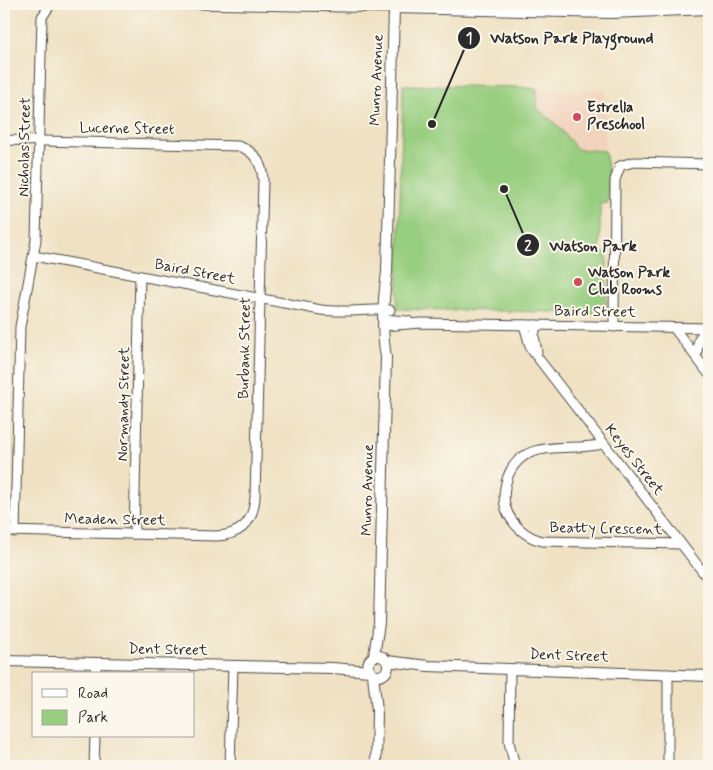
<svg xmlns="http://www.w3.org/2000/svg" width="713" height="770" font-family="Mynerve,sans-serif">
<rect width="100%" height="100%" fill="#fbf7ec"/>
<filter id="ink" filterUnits="userSpaceOnUse"><feTurbulence type="fractalNoise" baseFrequency=".02" numOctaves="2"/><feDisplacementMap in="SourceGraphic" scale="10" xChannelSelector="R" yChannelSelector="G"/><feConvolveMatrix kernelMatrix="1 2 1 2 8 2 1 2 1" color-interpolation-filters="sRGB"/></filter>
<filter id="wash" filterUnits="userSpaceOnUse"><feTurbulence type="fractalNoise" baseFrequency=".0096" numOctaves="4" result="noise"/><feDisplacementMap in="SourceGraphic" scale="20" xChannelSelector="R" yChannelSelector="G"/><feGaussianBlur stdDeviation="1.12" result="paint"/><feColorMatrix in="noise" values="0 0 0 0 0 0 0 0 0 0 0 0 0 0 0 0 0 1.4 0 .05"/><feComposite in="paint" operator="in"/></filter>
<g filter="url(#wash)">
<rect width="100%" height="100%" fill="#efe1c2"/>
<polygon fill="#f2d4be" points="537,89 606,90 605,151 578,149 557,125 537,108"/>
<polygon fill="#98ce7f" stroke="#627c55" points="403,85 520,87 537,89 537,108 557,125 577,149 605,151 609,175 608,203 600,204 600,252 607,253 606,310 603,313 397,309"/>
</g>
<g filter="url(#ink)">
<g fill="none" stroke-linecap="round" stroke-linejoin="round">
<defs>
<g id="minor">
<polyline points="195,4 394,8"/>
<path d="M4 140 238 146C255 151 262 163 263 180L255 498C253 523 241 535 216 536L4 531"/>
<path d="M34 256 321 310C344 313 367 309 390 310"/>
<polyline points="383,319 408,321"/>
<polyline points="524,325 531,349 709,580"/>
<polyline points="536,325 534,336 537,352"/>
<polyline points="383,326 421,323 709,328"/>
<polyline points="614,327 615,180 620,166 633,162 709,164"/>
<polyline points="674,328 709,374"/>
<polyline points="696,357 699,339 707,328"/>
<path d="M603 444C569 453 522 435 507 479 504 489 503 500 506 509 512 525 526 537 542 541L681 544"/>
<polyline points="15,532 20,327 36,240 42,17 51,4"/>
<polyline points="134,534 140,276"/>
<polyline points="510,669 509,742 515,766"/>
<polyline points="96,674 96,663"/>
<polyline points="94,766 95,736"/>
<polyline points="230,766 233,666"/>
<polyline points="668,766 668,674"/>
</g>
<g id="tertiary">
<path d="M374 656 379 623 386 357C381 329 383 300 387 272L394 8 611 13 709 9"/>
<circle cx="378" cy="666" r="10"/>
<polyline points="4,661 332,668 370,671"/>
<polyline points="387,661 428,666 709,676"/>
<polyline points="373,675 377,711 376,766"/>
</g>
</defs>
<use href="#minor" stroke="#484642" stroke-width="11"/>
<use href="#tertiary" stroke="#484642" stroke-width="12"/>
<use href="#minor" stroke="#fff" stroke-width="9"/>
<use href="#tertiary" stroke="#fff" stroke-width="10"/>
</g>
</g>
<g fill="#d1495b" stroke="#fbf7ec" stroke-width="2">
<circle cx="577" cy="117" r="5"/>
<circle cx="578" cy="282" r="5"/>
</g>
<g text-anchor="middle" dominant-baseline="central" stroke-width="4" stroke-linejoin="round" paint-order="stroke">
<g font-size="15" fill="#2b2b2b" stroke="#fbf7ec">
<text transform="translate(377 80) rotate(-88)">Munro Avenue</text>
<text transform="translate(127 129) rotate(1)">Lucerne Street</text>
<text transform="translate(25 147) rotate(-89)">Nicholas Street</text>
<text transform="translate(195 272) rotate(11)">Baird Street</text>
<text transform="translate(595 312) rotate(1)">Baird Street</text>
<text transform="translate(245 348) rotate(-89)">Burbank Street</text>
<text transform="translate(124 404) rotate(-89)">Normandy Street</text>
<text transform="translate(634 460) rotate(52)">Keyes Street</text>
<text transform="translate(368 490) rotate(-89)">Munro Avenue</text>
<text transform="translate(115 520) rotate(1)">Meaden Street</text>
<text transform="translate(606 529) rotate(1)">Beatty Crescent</text>
<text transform="translate(168 650) rotate(1)">Dent Street</text>
<text transform="translate(569 656) rotate(2)">Dent Street</text>
</g>
<g font-size="15" font-weight="bold" fill="#2b2b2b" stroke="#fbf7ec" text-anchor="start">
<text x="587" y="108">Estrella<tspan x="587" dy="17">Preschool</tspan></text>
<text x="588" y="273">Watson Park<tspan x="588" dy="17">Club Rooms</tspan></text>
</g>
</g>
<path fill="none" stroke="#2b2b2b" stroke-width="2" d="M432 124L469 38M504 189L528 245"/>
<g fill="#2b2b2b" stroke="#fbf7ec" stroke-width="2">
<circle cx="432" cy="124" r="5"/>
<circle cx="504" cy="189" r="5"/>
<circle cx="469" cy="38" r="12"/>
<circle cx="528" cy="245" r="12"/>
</g>
<g font-size="15" text-anchor="middle" font-weight="bold" fill="#fff">
<text x="469" y="43">1</text>
<text x="528" y="251">2</text>
</g>
<g font-size="16" text-anchor="middle" font-weight="bold" fill="#2b2b2b" stroke="#fbf7ec" stroke-width="4" stroke-linejoin="round" paint-order="stroke">
<text x="572" y="43">Watson Park Playground</text>
<text x="593" y="251">Watson Park</text>
</g>
<rect width="713" height="770" fill="none" stroke="#fbf7ec" stroke-width="20"/>
<rect x="32" y="672" width="162" height="65" fill="#fbf7ec" stroke="#a8a59f"/>
<rect x="42" y="689" width="25" height="8" fill="#ffffff" stroke="#a8a59f"/>
<text x="78" y="698" font-size="15" fill="#2b2b2b">Road</text>
<rect x="42" y="710" width="25" height="15" fill="#98ce7f" stroke="#a8a59f"/>
<text x="78" y="722" font-size="15" fill="#2b2b2b">Park</text>
</svg>
